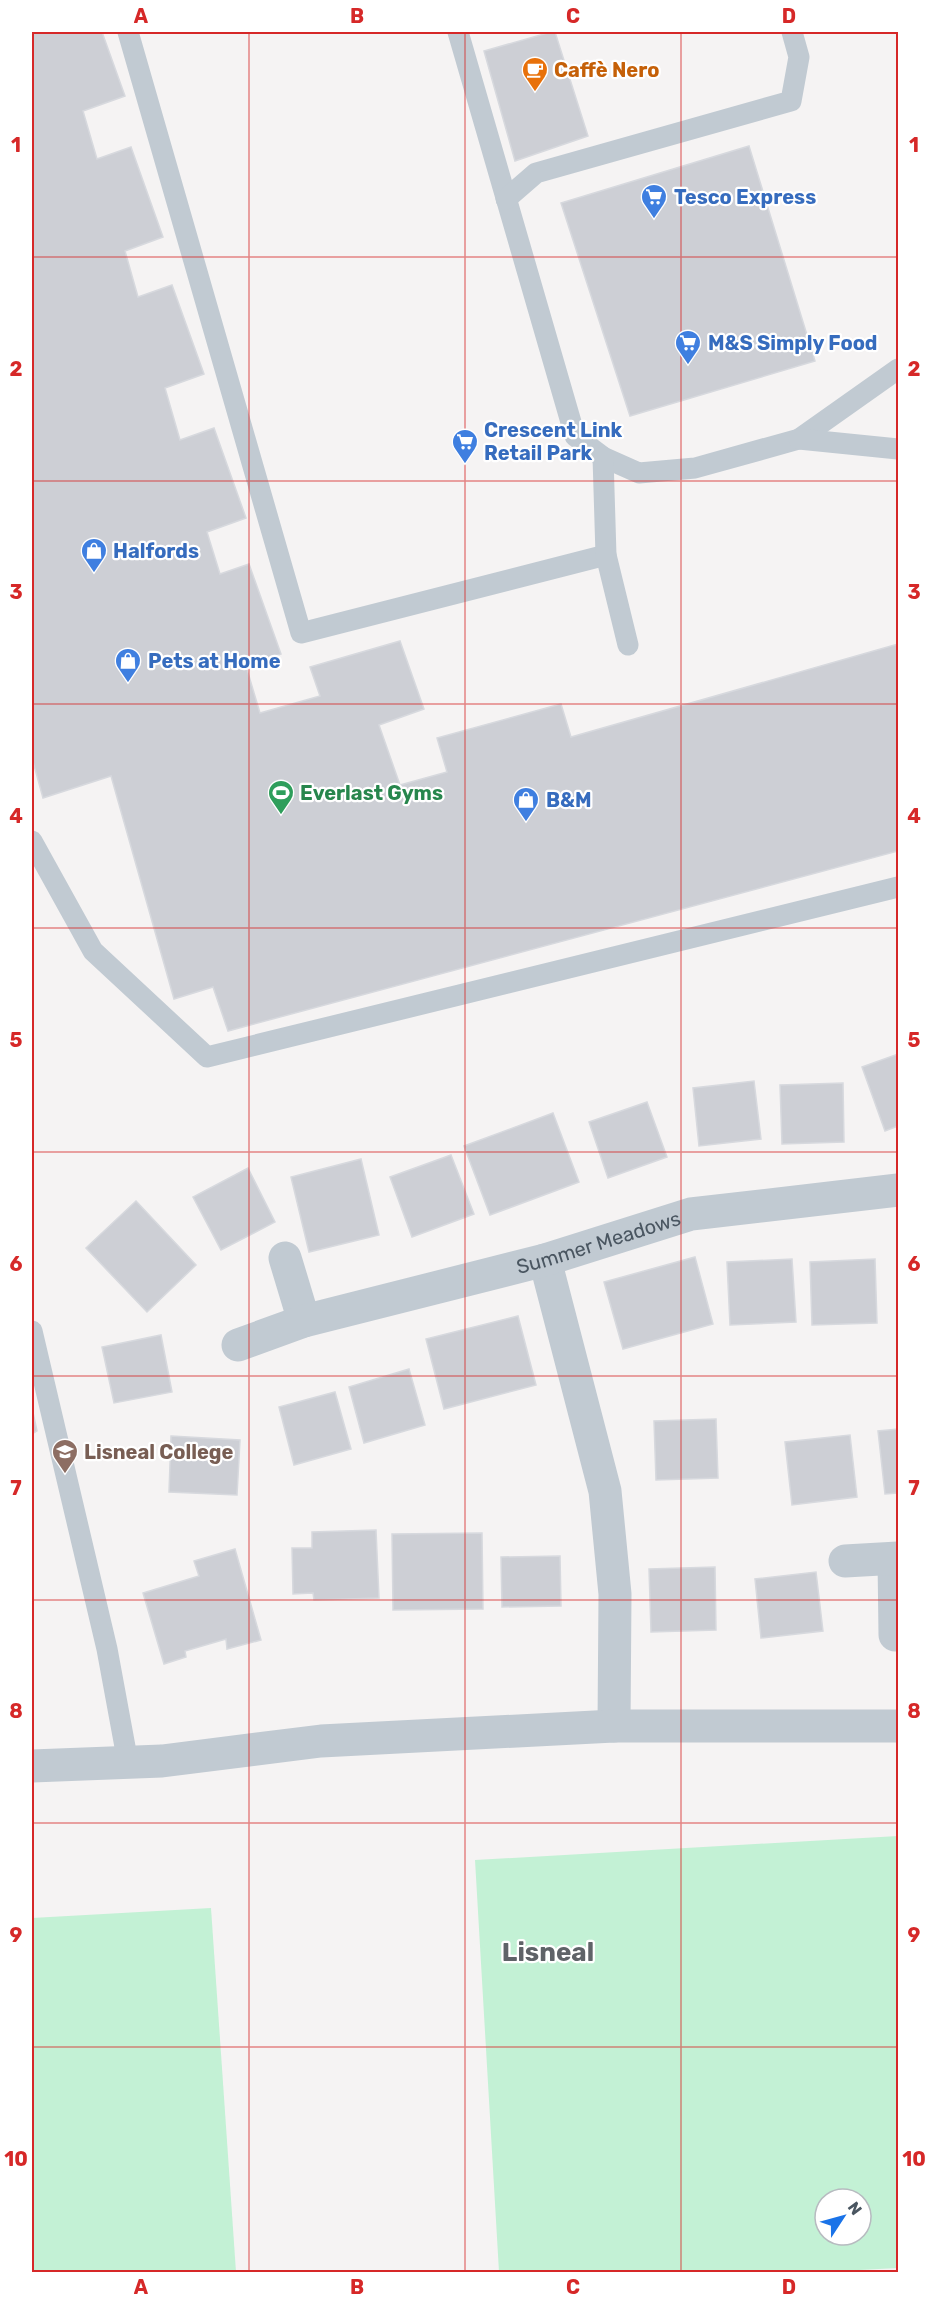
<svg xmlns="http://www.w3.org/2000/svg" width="930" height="2304" font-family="Rubik,sans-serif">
<rect width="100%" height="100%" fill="#f5f3f3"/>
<g fill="#c3f1d5" fill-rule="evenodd">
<path d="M898 1836V2268L821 2272H499L475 1860ZM825 2199H861V2235H825Z"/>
<polygon points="211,1908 236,2272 32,2272 32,1918"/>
</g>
<g fill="#cdcfd5" stroke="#d7d9de" stroke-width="1.5">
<polygon points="32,32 102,32 125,96 83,111 97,159 131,147 163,237 125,251 138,297 172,285 204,374 165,388 180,440 214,428 246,518 207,532 220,574 249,564 281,654 246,666 260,713 320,696 310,667 400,641 424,709 379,725 400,785 447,772 437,738 561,704 571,737 898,644 898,851 228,1031 213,987 174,999 111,776 43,798 32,758"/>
<polygon points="551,32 555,32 588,136 515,161 484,51"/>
<polygon points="749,146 815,361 630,416 561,203"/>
<polygon points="898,1054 898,1126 885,1131 862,1067"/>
<polygon points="754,1081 761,1139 699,1146 693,1088"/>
<polygon points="843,1083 844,1142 782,1144 780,1085"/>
<polygon points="647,1102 667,1157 608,1178 589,1122"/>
<polygon points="553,1113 579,1182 490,1215 464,1146"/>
<polygon points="451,1155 474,1214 412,1237 390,1177"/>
<polygon points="361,1159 379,1235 309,1252 291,1177"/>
<polygon points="248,1168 275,1222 221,1250 193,1197"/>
<polygon points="136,1201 196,1265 147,1312 86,1248"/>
<polygon points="695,1257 713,1324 623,1349 604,1282"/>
<polygon points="792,1259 796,1322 730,1325 727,1262"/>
<polygon points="875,1259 877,1323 812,1325 810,1262"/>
<polygon points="518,1316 536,1385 444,1409 426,1339"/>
<polygon points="161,1335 172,1392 114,1403 102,1347"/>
<polygon points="409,1369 425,1425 364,1443 349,1387"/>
<polygon points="335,1392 351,1449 294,1465 279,1407"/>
<polygon points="32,1408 37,1431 32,1434"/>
<polygon points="716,1419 718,1478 656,1480 654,1421"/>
<polygon points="898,1429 898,1493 885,1494 878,1431"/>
<polygon points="850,1435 857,1497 792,1505 785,1442"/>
<polygon points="171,1436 240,1440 237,1495 169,1492"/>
<polygon points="376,1530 379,1598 314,1600 313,1593 293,1594 292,1548 312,1548 312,1532"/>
<polygon points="482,1533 483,1609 393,1610 392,1534"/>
<polygon points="235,1549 261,1640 227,1649 226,1639 185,1651 186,1657 164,1664 143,1593 199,1576 194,1561"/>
<polygon points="560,1556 561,1606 502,1607 501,1557"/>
<polygon points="715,1567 716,1630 651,1632 649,1569"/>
<polygon points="816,1572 823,1631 761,1638 755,1579"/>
</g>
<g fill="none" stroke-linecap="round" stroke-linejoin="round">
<g stroke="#c1cad2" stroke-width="21">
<polyline points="128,32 301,633 606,555"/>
<polyline points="458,32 575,436 603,457 639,473 695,468 799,439 898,369"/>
<polyline points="506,199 536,173 791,101 799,57 792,32"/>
<polyline points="799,439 898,449"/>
<polyline points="603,457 606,555 628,645"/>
<polyline points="32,841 93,951 207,1057 898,887"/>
<polyline points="32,1331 107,1649 128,1763"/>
</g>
<g stroke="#c1cad2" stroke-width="33">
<polyline points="285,1258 304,1321"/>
<polyline points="545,1260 605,1491 615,1594 614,1726"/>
<path id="s1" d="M238 1345 304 1321 545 1260 691 1214 898 1190"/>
<polyline points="894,1559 895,1635"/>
<polyline points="845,1561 898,1558"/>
<polyline points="32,1766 162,1761 321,1741 614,1726 898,1726"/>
</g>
</g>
<path fill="none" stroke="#d62828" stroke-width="1.5" stroke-opacity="0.55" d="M249 32V2272M465 32V2272M681 32V2272M32 257H898M32 481H898M32 704H898M32 928H898M32 1152H898M32 1376H898M32 1600H898M32 1823H898M32 2047H898"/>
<defs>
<symbol id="cafe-pin" viewBox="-11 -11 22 30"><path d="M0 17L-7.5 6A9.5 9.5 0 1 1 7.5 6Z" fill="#e8710a" stroke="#fff"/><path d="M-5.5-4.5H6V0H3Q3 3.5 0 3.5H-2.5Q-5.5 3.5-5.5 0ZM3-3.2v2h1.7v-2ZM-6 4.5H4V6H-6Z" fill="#fff"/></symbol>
<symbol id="supermarket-pin" viewBox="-11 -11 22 30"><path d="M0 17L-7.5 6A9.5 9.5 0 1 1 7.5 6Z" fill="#3f7fe0" stroke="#fff"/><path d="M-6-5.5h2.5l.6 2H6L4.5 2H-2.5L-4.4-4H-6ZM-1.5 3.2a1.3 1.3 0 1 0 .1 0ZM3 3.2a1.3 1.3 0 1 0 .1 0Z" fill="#fff"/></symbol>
<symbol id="shop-pin" viewBox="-11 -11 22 30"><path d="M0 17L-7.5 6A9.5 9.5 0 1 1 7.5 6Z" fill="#3f7fe0" stroke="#fff"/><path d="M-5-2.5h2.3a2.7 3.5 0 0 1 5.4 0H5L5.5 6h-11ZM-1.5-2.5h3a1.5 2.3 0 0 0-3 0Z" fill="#fff"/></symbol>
<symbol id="stadium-pin" viewBox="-11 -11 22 30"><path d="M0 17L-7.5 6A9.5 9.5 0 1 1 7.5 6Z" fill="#2e9e5b" stroke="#fff"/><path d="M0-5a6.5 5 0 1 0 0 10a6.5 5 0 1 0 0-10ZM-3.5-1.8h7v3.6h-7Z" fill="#fff"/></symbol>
<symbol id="school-pin" viewBox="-11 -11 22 30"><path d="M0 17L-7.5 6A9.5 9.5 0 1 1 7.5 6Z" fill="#8d6e63" stroke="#fff"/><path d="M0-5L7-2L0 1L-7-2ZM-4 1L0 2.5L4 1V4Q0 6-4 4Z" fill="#fff"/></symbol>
</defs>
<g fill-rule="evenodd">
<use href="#cafe-pin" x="520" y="55" width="30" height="40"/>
<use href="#supermarket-pin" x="639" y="182" width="30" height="40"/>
<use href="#supermarket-pin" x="673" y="328" width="30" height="40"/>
<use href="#supermarket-pin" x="450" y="427" width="30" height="40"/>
<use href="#shop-pin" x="79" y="536" width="30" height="40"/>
<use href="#shop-pin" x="113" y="646" width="30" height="40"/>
<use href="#stadium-pin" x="266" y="778" width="30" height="40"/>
<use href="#shop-pin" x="511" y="785" width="30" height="40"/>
<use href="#school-pin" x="50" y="1437" width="30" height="40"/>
</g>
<g text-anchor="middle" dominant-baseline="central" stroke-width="4.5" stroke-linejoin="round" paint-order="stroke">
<g font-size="20" font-weight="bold" fill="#c56008" stroke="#fff" text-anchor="start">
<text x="554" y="70">Caffè Nero</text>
</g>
<g font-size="20" font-weight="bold" fill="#366cbe" stroke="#fff" text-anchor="start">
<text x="674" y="197">Tesco Express</text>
<text x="708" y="343">M&amp;S Simply Food</text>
<text x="484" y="430">Crescent Link<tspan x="484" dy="23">Retail Park</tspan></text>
<text x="113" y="551">Halfords</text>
<text x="148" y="661">Pets at Home</text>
<text x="546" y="800">B&amp;M</text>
</g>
<g font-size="20" font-weight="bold" fill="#27864d" stroke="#fff" text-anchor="start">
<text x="300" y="793">Everlast Gyms</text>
</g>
<g font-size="20" fill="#4a5661" stroke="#fff">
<text stroke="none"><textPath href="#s1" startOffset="375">Summer Meadows</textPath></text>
</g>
<g font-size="20" font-weight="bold" fill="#785e54" stroke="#fff" text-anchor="start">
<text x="84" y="1452">Lisneal College</text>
</g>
<g font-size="26" font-weight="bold" fill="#5f6368" stroke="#fff">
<text x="548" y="1952">Lisneal</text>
</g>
</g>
<rect width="930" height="2304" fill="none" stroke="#ffffff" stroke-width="66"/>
<g transform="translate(843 2217) rotate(54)"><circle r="28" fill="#ffffff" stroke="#b7bbc0" stroke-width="1.5"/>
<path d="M0-4.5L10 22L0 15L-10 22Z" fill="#1a73e8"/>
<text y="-9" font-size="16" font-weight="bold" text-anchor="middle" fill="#4a5661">N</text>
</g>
<rect x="33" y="33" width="864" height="2238" fill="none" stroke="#d62828" stroke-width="2"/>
<g font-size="20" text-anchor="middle" font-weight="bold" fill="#d62828">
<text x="141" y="23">A</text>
<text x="357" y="23">B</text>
<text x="573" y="23">C</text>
<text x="789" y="23">D</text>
<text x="16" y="152">1</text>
<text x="914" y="152">1</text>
<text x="16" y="376">2</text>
<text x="914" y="376">2</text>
<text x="16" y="599">3</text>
<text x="914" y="599">3</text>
<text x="16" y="823">4</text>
<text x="914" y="823">4</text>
<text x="16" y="1047">5</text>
<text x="914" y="1047">5</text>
<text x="16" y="1271">6</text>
<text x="914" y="1271">6</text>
<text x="16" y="1495">7</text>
<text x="914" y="1495">7</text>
<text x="16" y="1718">8</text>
<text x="914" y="1718">8</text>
<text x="16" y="1942">9</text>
<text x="914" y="1942">9</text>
<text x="16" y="2166">10</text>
<text x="914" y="2166">10</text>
<text x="141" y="2294">A</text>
<text x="357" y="2294">B</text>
<text x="573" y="2294">C</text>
<text x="789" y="2294">D</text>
</g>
</svg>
